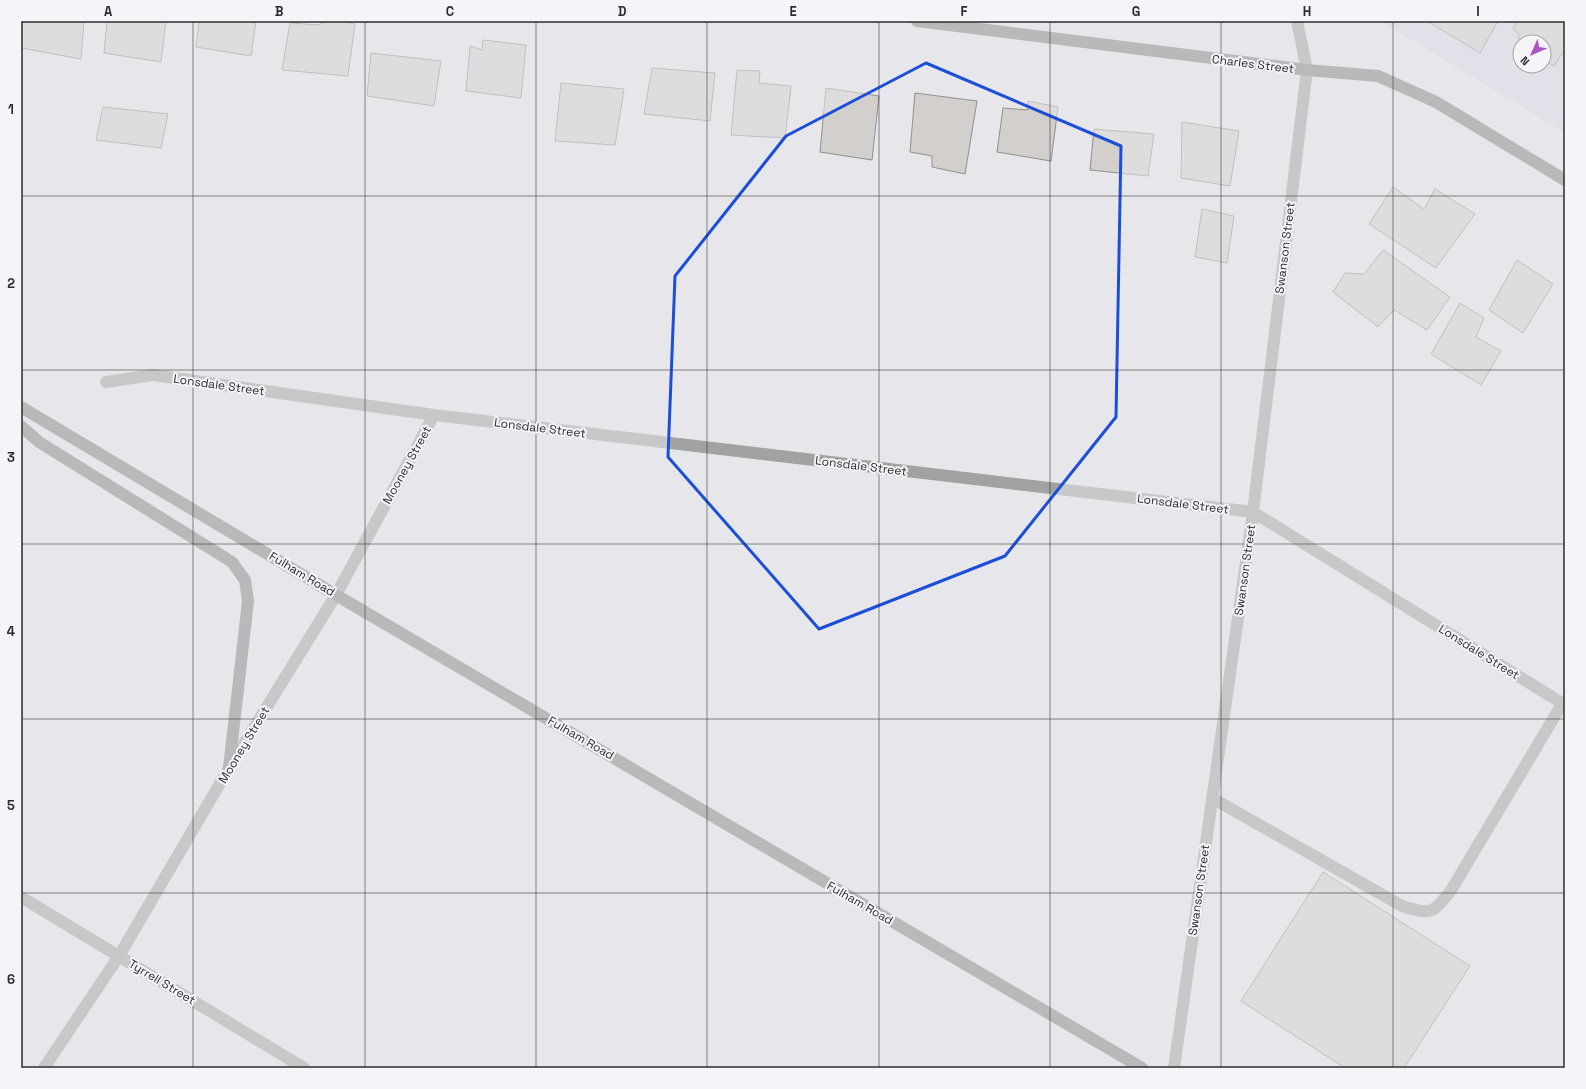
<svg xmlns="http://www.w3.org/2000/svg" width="1586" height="1089" font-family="'Space Grotesk',sans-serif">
<rect width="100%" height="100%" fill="#e7e7eb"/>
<path fill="#d9dbe6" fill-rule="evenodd" d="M1380 21H1565V133ZM1520 42H1544V66H1520Z"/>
<g fill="#d3cfcc" stroke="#928e8c">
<polygon points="21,21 84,21 81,59 21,48"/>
<polygon points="107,21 166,21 161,62 104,53"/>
<polygon points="199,21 256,21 251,56 196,47"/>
<polygon points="322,21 344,21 355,24 348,76 282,70 290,23 320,25"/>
<polygon points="1427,21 1498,21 1480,53"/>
<polygon points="1517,21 1565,21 1565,49 1554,66 1544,60 1544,42 1520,42 1520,44 1518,42 1519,35 1513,28"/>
<polygon points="483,40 526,45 521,98 466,91 470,46 482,50"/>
<polygon points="371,53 441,61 434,106 367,96"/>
<polygon points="652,68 715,73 710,121 644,114"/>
<polygon points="737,70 760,71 759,83 791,86 785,138 731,135"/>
<polygon points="561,83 624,89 615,145 555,141"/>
<polygon points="826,88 879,96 872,160 820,152"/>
<polygon points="915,93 977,101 965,174 932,167 932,156 910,152"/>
<polygon points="1028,101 1058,107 1051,161 997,152 1003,108 1028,110"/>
<polygon points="103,107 168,114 161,148 96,140"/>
<polygon points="1182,122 1239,131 1230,186 1181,178"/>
<polygon points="1094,129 1154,134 1148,176 1090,170"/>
<polygon points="1393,187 1424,209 1435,189 1475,214 1436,268 1369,224"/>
<polygon points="1202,209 1234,216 1227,263 1195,257"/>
<polygon points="1383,250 1450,297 1427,330 1394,310 1378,327 1333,292 1345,273 1364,274"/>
<polygon points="1517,260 1553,284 1523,333 1489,310"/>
<polygon points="1460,303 1484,318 1476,337 1501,351 1481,385 1431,354"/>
<polygon points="1323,872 1470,966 1404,1068 1345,1068 1241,1001"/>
</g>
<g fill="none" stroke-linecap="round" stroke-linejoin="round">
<path stroke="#a1a3a2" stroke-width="12" d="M1212 798 1402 906C1430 914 1430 916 1450 892L1562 704"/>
<g stroke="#a1a3a2" stroke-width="12">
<polyline points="106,382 153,375 434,415 1253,512 1565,705"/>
<polyline points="21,897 304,1068"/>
<polyline points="44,1068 119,956 229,768 336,595 434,415"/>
<polyline points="1174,1068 1253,512 1307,70 1297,21"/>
</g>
<g stroke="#7f8180" stroke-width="12">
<polyline points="917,21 1307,70 1378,76 1436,102 1565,180"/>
<polyline points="21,407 336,595 1142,1068"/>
<polyline points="21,426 39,442 232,562 245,580 248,601 229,768"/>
</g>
</g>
<path d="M0 0H1586V1089H0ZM926 63 1121 146 1116 417 1005 556 819 629 668 457 675 276 786 136Z" fill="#e7e7eb" fill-opacity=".55" fill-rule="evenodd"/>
<path fill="none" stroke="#1d4ed8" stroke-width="3" stroke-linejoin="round" d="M926 63 1121 146 1116 417 1005 556 819 629 668 457 675 276 786 136Z"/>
<path fill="none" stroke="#2b2c2d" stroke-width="1" stroke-opacity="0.55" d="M193 21V1068M365 21V1068M536 21V1068M707 21V1068M879 21V1068M1050 21V1068M1221 21V1068M1393 21V1068M21 196H1565M21 370H1565M21 544H1565M21 719H1565M21 893H1565"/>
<g text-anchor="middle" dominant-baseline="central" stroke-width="4" stroke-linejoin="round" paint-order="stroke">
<g font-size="12" fill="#2b2c2d" stroke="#f4f4f9">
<text transform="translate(1253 64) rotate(7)">Charles Street</text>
<text transform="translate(1285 248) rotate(-83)">Swanson Street</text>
<text transform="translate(219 385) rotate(8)">Lonsdale Street</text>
<text transform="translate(540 428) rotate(7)">Lonsdale Street</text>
<text transform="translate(407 465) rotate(-61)">Mooney Street</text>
<text transform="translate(861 466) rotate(7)">Lonsdale Street</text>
<text transform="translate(1183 504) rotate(7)">Lonsdale Street</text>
<text transform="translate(1245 570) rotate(-82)">Swanson Street</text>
<text transform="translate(302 574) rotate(31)">Fulham Road</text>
<text transform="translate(1479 652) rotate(32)">Lonsdale Street</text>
<text transform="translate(581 738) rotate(30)">Fulham Road</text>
<text transform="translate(244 745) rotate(-59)">Mooney Street</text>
<text transform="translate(1199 890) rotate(-82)">Swanson Street</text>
<text transform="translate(860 903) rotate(30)">Fulham Road</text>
<text transform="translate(162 982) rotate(31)">Tyrrell Street</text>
</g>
</g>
<rect width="1586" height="1089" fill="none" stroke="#f4f4f9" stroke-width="44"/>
<g transform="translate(1532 54) rotate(225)"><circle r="19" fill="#f4f4f9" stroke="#a4a4a7"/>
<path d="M0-3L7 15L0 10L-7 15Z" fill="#ad54c0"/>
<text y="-6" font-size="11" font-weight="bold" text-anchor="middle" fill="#2b2c2d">N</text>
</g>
<rect x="22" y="22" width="1542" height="1045" fill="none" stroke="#2b2c2d" stroke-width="1.5"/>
<g font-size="13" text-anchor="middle" font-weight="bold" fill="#2b2c2d">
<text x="108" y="16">A</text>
<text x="279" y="16">B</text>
<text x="450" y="16">C</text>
<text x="622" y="16">D</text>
<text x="793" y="16">E</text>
<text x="964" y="16">F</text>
<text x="1136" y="16">G</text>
<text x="1307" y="16">H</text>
<text x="1478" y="16">I</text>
<text x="11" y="114">1</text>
<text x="11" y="288">2</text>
<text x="11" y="462">3</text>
<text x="11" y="636">4</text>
<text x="11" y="810">5</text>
<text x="11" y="984">6</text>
</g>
</svg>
